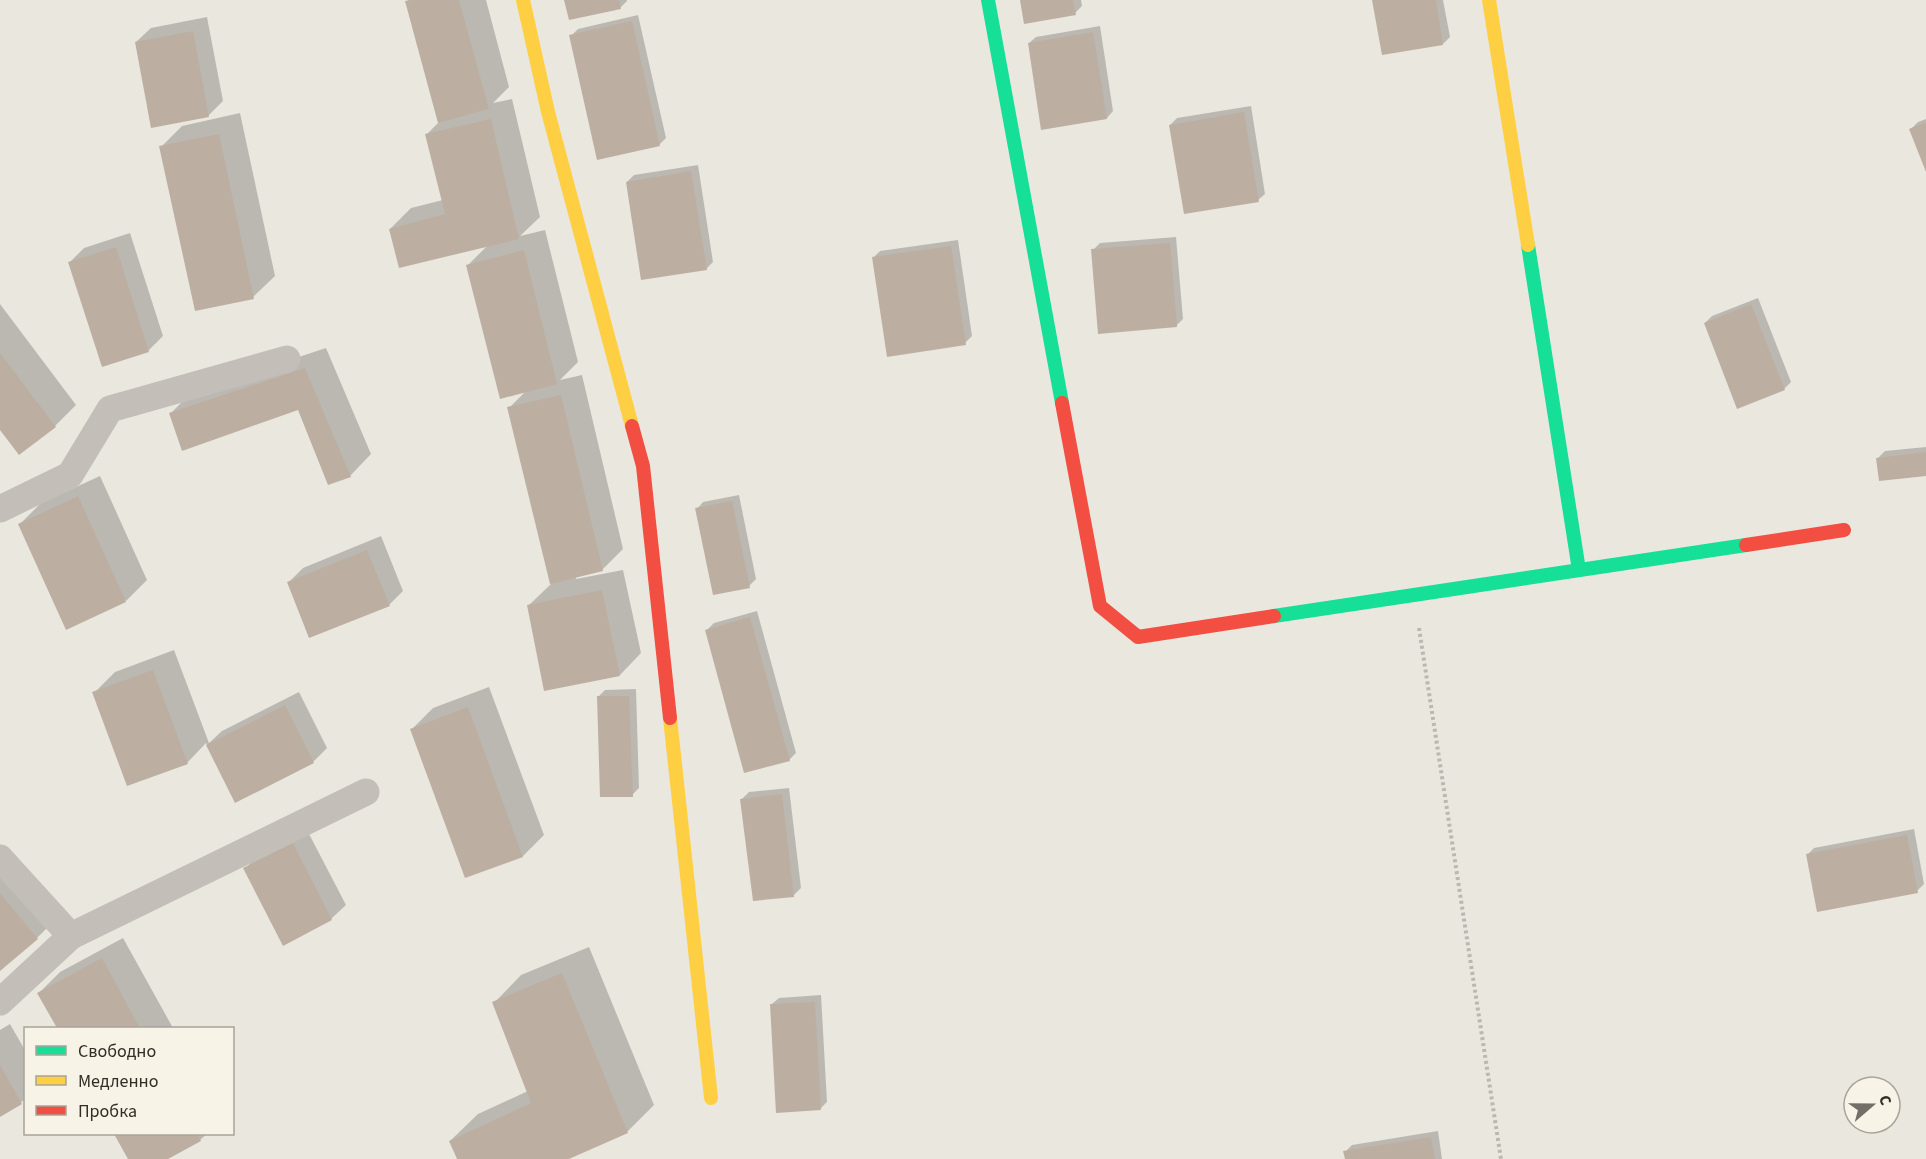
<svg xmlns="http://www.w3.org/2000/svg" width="1926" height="1159" font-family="'Source Sans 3',sans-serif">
<rect width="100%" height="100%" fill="#eae7df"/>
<g fill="#0003">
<polygon points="409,0 486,0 509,87 493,103 512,99 540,217 520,236 545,230 578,362 560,380 582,375 623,549 602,570 576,576 576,579 623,570 641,653 620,675 528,606 551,584 509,408 526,391 468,265 488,245 390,229 411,208 443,200 426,135 439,122 407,2"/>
<polygon points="566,0 627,0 627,1 620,8"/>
<polygon points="1021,0 1081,0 1082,6 1075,13"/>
<polygon points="1374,0 1443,0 1450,37 1443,44"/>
<polygon points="638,15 666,138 659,145 571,36 578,29"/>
<polygon points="207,17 223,101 208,116 136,42 151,28"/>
<polygon points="1100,26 1113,111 1107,118 1029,43 1036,37"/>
<polygon points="1251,106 1265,194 1258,200 1170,125 1177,118"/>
<polygon points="240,113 275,276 253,297 161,147 182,126"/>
<polygon points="1926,119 1926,168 1911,129 1918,122"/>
<polygon points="698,165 713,262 706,269 627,182 634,175"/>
<polygon points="130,233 163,336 149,350 103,365 70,262 84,248"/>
<polygon points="1176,237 1183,319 1176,326 1093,250 1100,243"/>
<polygon points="958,240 972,336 965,343 873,258 880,251"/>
<polygon points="1758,298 1791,382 1784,389 1705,323 1712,316"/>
<polygon points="0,304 76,405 55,426 0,427"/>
<polygon points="326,348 371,454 350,476 299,408 171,413 192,392"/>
<polygon points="1926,447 1926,474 1878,458 1885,451"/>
<polygon points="100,476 147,580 126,601 20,524 41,503"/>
<polygon points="739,495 756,579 749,586 697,509 703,502"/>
<polygon points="381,536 403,591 389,605 289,582 303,568"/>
<polygon points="757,611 796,753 789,760 707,630 714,623"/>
<polygon points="174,650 209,743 222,731 299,692 327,748 313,762 236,801 206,743 187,763 94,693 115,672"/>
<polygon points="489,687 544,835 523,856 466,876 412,729 433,708"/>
<polygon points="636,689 639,788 632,795 598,697 605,690"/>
<polygon points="789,788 801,888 794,895 754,900 742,799 749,792"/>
<polygon points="1914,829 1924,884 1917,891 1807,855 1814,848"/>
<polygon points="307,830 346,905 331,919 245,869 259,854"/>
<polygon points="0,847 59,916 37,938 0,969"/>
<polygon points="123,938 173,1028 58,1028 39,993 60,972"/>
<polygon points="589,947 654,1105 627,1132 566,1159 458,1159 450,1141 478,1114 528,1091 494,1003 521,975"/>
<polygon points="821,995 827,1102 820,1109 772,1004 779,998"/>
<polygon points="10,1024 26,1052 26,1099 0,1115 0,1030"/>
<polygon points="1438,1131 1442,1159 1346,1159 1345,1152 1352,1145"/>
<polygon points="115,1134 207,1134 200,1140 165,1159 129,1159"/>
</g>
<g fill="#bcafa2">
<polygon points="410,0 459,0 489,109 438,123 405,1"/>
<polygon points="564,0 619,0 621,9 569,20"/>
<polygon points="1020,0 1073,0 1076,15 1024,24"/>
<polygon points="1372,0 1436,0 1443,45 1382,55"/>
<polygon points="632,21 660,146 597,160 569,35"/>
<polygon points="193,31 209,117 151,128 135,42"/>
<polygon points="1093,32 1107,119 1041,130 1028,43"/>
<polygon points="1244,112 1259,202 1184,214 1169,125"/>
<polygon points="491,119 519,239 399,268 389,229 445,214 425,134"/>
<polygon points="1926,122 1926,172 1909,129"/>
<polygon points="219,134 254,299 195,311 159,146"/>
<polygon points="691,171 707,270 641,280 626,182"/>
<polygon points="1170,243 1177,327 1098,334 1091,249"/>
<polygon points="951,246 966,345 887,357 872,257"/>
<polygon points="116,247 149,352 102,367 68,262"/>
<polygon points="524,250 557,384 500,399 466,265"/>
<polygon points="1751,304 1785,390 1737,409 1704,323"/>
<polygon points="0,353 56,427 19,455 0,430"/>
<polygon points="305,368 351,477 328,485 298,410 182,451 169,413"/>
<polygon points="561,395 603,571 550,584 507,407"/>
<polygon points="1926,452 1926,476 1879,481 1876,458"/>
<polygon points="78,496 126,602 66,630 18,524"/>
<polygon points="732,501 750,588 713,595 695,508"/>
<polygon points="367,550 390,606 309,638 287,582"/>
<polygon points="602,590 620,676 544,691 527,605"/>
<polygon points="750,617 790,761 744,773 705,630"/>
<polygon points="153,670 188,764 127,786 92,692"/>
<polygon points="597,696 629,696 633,797 600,797"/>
<polygon points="285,705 314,763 235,803 206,745"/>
<polygon points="468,707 523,857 465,878 410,729"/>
<polygon points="782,794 794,897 753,901 740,799"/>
<polygon points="1907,835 1918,893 1817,912 1806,854"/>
<polygon points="293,843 332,920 283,946 243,868"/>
<polygon points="0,893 38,939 0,971"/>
<polygon points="102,958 140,1028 57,1028 37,993"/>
<polygon points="562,973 628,1133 569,1159 457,1159 449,1141 531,1103 492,1002"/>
<polygon points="815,1002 821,1110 776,1113 770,1004"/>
<polygon points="0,1065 22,1104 0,1117"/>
<polygon points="114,1134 197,1134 201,1141 168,1159 128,1159"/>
<polygon points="1431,1137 1435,1159 1345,1159 1343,1151"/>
</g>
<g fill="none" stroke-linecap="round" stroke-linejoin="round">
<polyline stroke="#bcb8b1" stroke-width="4" stroke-dasharray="3 3" stroke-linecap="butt" points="1419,628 1501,1159"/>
<g stroke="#c3bfb8" stroke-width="27">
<polyline points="0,509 70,475 110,409 287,359"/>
<polyline points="0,858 71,936 366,792"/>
<polyline points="0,1002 71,936"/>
</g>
<g stroke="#16e098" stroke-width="14">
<polyline points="988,0 1062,403"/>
<polyline points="1528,245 1579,570"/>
<polyline points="1274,616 1746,545"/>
</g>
<g stroke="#ffcf43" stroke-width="14">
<polyline points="523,0 548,112 632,426"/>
<polyline points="1489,0 1528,245"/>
<polyline points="670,718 711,1098"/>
</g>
<g stroke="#f24e42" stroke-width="14">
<polyline points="1062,403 1100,606 1138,637 1274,616"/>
<polyline points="632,426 643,466 670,718"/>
<polyline points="1746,545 1844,530"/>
</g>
</g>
<rect x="24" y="1027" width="210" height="108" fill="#f7f3e6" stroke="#a9a49a" stroke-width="1.5"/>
<rect x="36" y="1046" width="30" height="9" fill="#16e098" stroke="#a9a49a" stroke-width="1.5"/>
<text x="78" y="1057" font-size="18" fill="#332d27">Свободно</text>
<rect x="36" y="1076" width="30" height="9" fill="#ffcf43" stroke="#a9a49a" stroke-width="1.5"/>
<text x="78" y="1087" font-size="18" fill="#332d27">Медленно</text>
<rect x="36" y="1106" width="30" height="9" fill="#f24e42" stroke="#a9a49a" stroke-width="1.5"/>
<text x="78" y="1117" font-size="18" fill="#332d27">Пробка</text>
<g transform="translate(1872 1105) rotate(70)"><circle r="28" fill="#f7f3e6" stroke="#a9a49a" stroke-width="1.5"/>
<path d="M0-4.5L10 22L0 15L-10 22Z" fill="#736e67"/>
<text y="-9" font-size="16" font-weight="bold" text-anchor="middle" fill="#332d27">С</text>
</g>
</svg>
